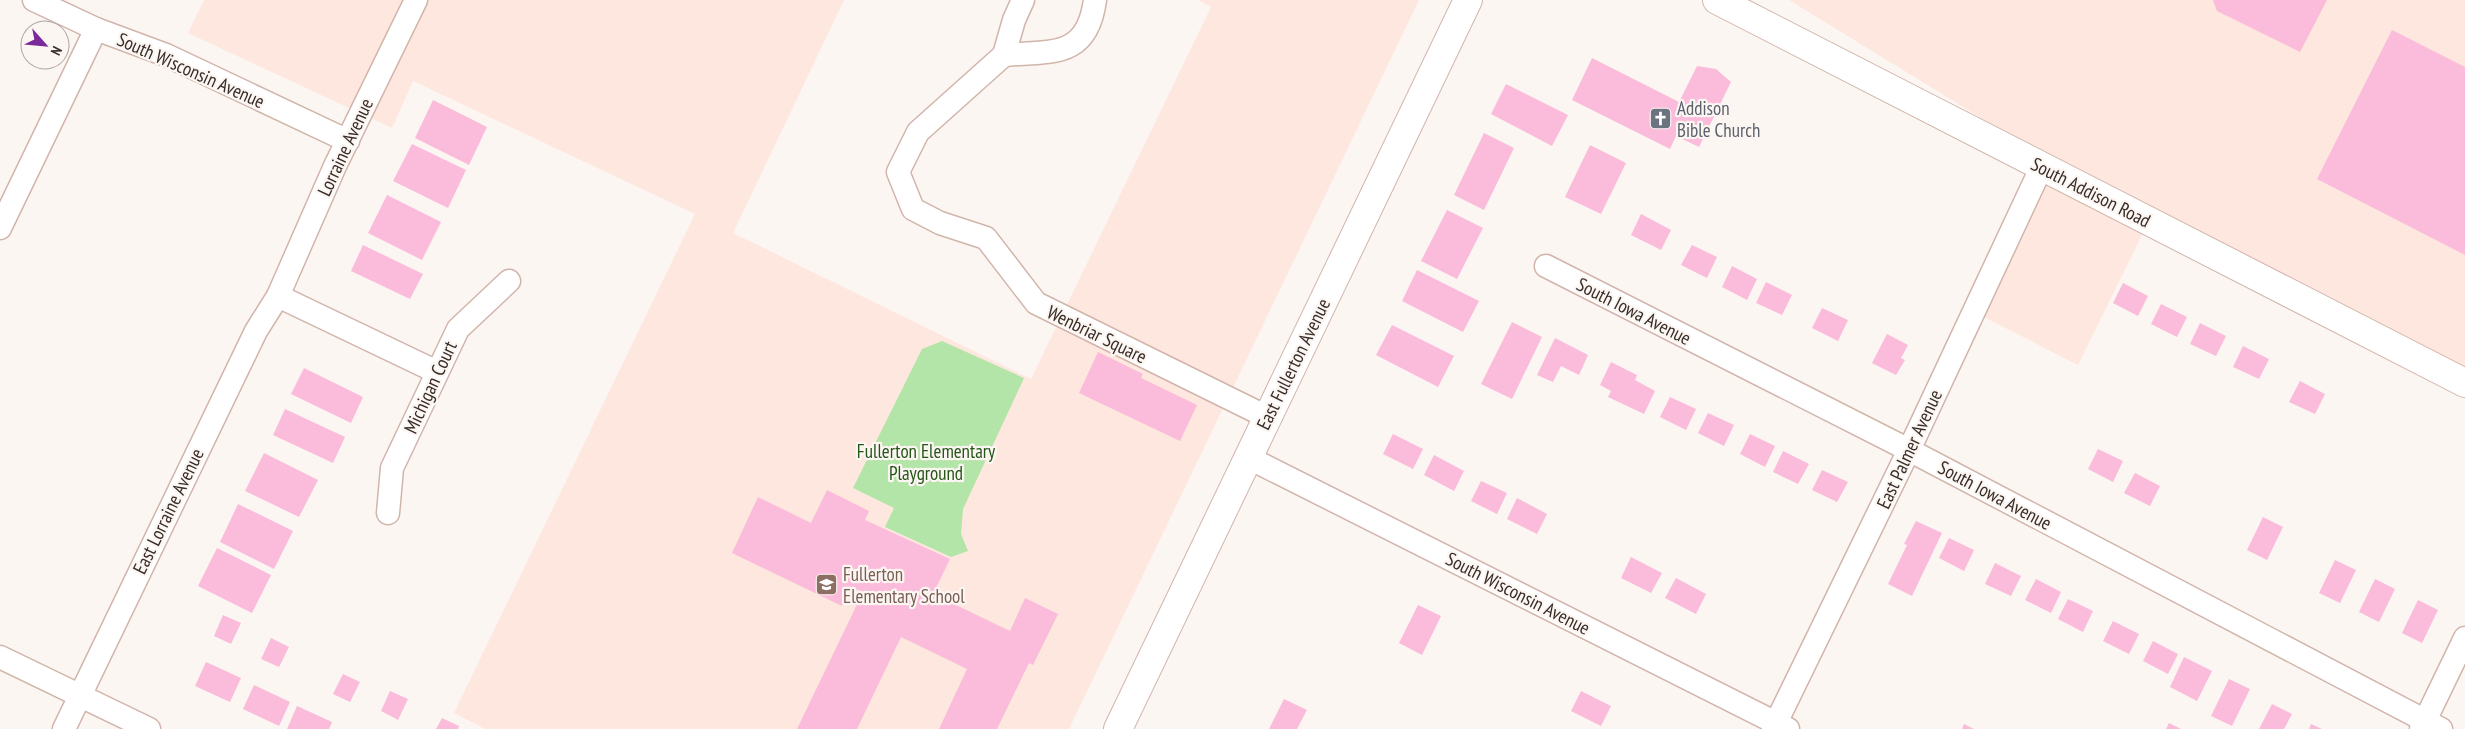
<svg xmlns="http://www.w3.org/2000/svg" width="2465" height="729" font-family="'PT Sans Narrow',sans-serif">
<rect width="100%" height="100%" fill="#fcf6f3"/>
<g fill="#fde7de">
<polygon points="204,0 844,0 733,233 1031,379 1211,7 1198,0 1419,0 1069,729 485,729 454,713 695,214 413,81 392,128 188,33"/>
<polygon points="1789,0 2465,0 2465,372 2046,158"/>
<polygon points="2043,175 2145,229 2078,365 1976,313"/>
</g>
<polygon fill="#b3e4a8" points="942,341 1024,378 963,509 961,534 968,551 951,557 885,527 894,508 853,488 922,349"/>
<g fill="#fbbbda">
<polygon points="2213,0 2327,0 2300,52 2217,11"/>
<polygon points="2392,30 2465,67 2465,255 2317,179"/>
<polygon points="1592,58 1679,102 1697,66 1716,69 1731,82 1699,147 1676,136 1670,149 1572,100"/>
<polygon points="1506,84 1568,115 1552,146 1491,114"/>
<polygon points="433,100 487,127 469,165 415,138"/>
<polygon points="1484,133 1514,148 1484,210 1454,195"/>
<polygon points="412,144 466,170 448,208 393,181"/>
<polygon points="1590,145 1626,163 1601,214 1565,197"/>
<polygon points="387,195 441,222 422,260 368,233"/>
<polygon points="1447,210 1483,228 1457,279 1421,261"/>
<polygon points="1641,214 1671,230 1661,250 1631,235"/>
<polygon points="363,245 423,274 410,299 351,271"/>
<polygon points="1692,245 1717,257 1707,278 1681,265"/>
<polygon points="1732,266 1757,279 1747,300 1722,287"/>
<polygon points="1417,270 1479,301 1463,332 1402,301"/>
<polygon points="1766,282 1792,295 1782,315 1756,303"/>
<polygon points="2123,283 2148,296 2138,316 2113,303"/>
<polygon points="2161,304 2187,317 2177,337 2151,324"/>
<polygon points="1822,308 1848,320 1838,341 1812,328"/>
<polygon points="1512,322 1542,337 1512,399 1481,384"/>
<polygon points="2200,323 2226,336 2216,356 2190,344"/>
<polygon points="1392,325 1454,356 1438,387 1376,355"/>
<polygon points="1887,334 1908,345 1901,358 1905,360 1896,375 1872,363"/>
<polygon points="1555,338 1588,355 1579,375 1561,366 1553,382 1537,375"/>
<polygon points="2243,346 2269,359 2259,379 2233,367"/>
<polygon points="1098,352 1143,374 1141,378 1197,405 1180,441 1079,393"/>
<polygon points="1611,362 1637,375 1635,380 1655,391 1644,414 1608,397 1611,391 1600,385"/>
<polygon points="304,368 363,397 351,423 291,394"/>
<polygon points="2300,381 2325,394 2315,414 2289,402"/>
<polygon points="1670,397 1696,409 1686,430 1660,417"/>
<polygon points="285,409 345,437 333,463 273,435"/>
<polygon points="1708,413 1734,425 1724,446 1698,433"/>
<polygon points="1393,434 1423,449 1413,469 1383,454"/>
<polygon points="1750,434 1775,446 1765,467 1740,454"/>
<polygon points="2098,449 2123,461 2113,482 2088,469"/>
<polygon points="1783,451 1809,464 1798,484 1773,472"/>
<polygon points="264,453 318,480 299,517 245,491"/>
<polygon points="1434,455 1464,471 1454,491 1424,475"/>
<polygon points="1822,470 1848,482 1837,502 1812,490"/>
<polygon points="2135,473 2160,486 2150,506 2124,493"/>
<polygon points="1481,481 1507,493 1497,514 1471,501"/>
<polygon points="827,490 869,511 865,520 950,559 933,594 1010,631 1025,598 1058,614 1033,665 1029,663 997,729 939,729 967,669 901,637 857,729 797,729 863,592 851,587 842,606 732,553 758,497 811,523"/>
<polygon points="1517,498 1547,514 1537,534 1507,519"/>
<polygon points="238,504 293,531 274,569 220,542"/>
<polygon points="2263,517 2283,527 2267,560 2247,550"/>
<polygon points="1916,521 1942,533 1912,596 1888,584 1907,545 1904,544"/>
<polygon points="1949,538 1974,550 1964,571 1939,558"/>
<polygon points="217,548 271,575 252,613 198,586"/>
<polygon points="1631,557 1662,573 1651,593 1621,578"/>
<polygon points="2335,560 2356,570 2340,603 2319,593"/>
<polygon points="1995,563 2021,576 2011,596 1985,584"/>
<polygon points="1676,578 1706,594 1696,614 1665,598"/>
<polygon points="2036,579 2061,592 2051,613 2025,600"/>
<polygon points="2375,579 2395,589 2379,622 2359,612"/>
<polygon points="2068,599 2093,611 2083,632 2058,619"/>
<polygon points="2418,600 2438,610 2422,643 2402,633"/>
<polygon points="1418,605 1441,616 1422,655 1399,643"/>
<polygon points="223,615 241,623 231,644 214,636"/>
<polygon points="2113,621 2139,634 2129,654 2103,641"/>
<polygon points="271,638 289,647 279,667 261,659"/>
<polygon points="2153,641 2178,654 2168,674 2143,661"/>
<polygon points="2184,657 2212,671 2197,701 2170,687"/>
<polygon points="206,662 241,678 230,702 195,686"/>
<polygon points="343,674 360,682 350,702 333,694"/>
<polygon points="2229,679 2250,689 2232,726 2211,716"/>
<polygon points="254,685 290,702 279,726 243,709"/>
<polygon points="390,691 408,699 398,720 381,711"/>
<polygon points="1581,691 1611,706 1601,726 1571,711"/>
<polygon points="1284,699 1307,710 1297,729 1269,729"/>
<polygon points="2272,704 2292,714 2284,729 2259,729"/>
<polygon points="297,706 332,722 329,729 287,729"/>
<polygon points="442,718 459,726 458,729 436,729"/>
<polygon points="2169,723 2181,729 2166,729"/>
<polygon points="1964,724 1974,729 1962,729"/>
<polygon points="2311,724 2322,729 2309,729"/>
</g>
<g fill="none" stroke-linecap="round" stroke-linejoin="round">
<defs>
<g id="minor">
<polyline points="34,0 96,29 166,55 348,141"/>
<path d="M1023 0 1014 20 1004 55C1052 51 1087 59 1095 0"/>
<polyline points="1004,55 918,132 898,172 913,209 940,223 986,238 1036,303 1267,417"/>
<polyline points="0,228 96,29"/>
<polyline points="1546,266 1909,450 2441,729"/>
<polyline points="278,296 437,372"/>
<polyline points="1249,458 1788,729"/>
<polyline points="388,513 392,468 458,329 509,281"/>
<polyline points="0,657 149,729"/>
<polyline points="64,729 256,331 278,296 335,166 416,0"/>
<polyline points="1773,729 1909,450 2042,166"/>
<polyline points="2421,729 2465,638"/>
</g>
<g id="tertiary">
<polyline points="1717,0 2465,383"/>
<polyline points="1118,729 1468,0"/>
</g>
</defs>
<use href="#minor" stroke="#d1b5aa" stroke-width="25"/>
<use href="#tertiary" stroke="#d1b5aa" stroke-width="30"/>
<use href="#minor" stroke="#fff" stroke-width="22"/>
<use href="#tertiary" stroke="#fff" stroke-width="28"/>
</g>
<defs>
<symbol id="church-square" viewBox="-11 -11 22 22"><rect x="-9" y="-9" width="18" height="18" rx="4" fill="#6b7280" stroke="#fcf6f3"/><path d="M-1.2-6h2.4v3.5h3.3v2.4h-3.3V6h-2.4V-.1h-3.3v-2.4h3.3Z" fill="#fff"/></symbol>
<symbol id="school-square" viewBox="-11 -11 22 22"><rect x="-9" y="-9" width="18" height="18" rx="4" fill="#8d6e63" stroke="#fcf6f3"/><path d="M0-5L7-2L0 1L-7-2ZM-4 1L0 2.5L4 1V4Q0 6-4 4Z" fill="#fff"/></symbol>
</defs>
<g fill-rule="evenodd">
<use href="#church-square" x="1648" y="106" width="25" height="25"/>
<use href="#school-square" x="814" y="572" width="25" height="25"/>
</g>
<g text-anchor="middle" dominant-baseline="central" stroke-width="4.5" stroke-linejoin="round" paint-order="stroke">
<g font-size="19" fill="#372c28" stroke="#fcf6f3">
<text transform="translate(191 70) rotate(24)">South Wisconsin Avenue</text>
<text transform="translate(345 147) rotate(-65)">Lorraine Avenue</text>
<text transform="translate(2091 192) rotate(27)">South Addison Road</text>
<text transform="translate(1634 311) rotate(27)">South Iowa Avenue</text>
<text transform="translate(1097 334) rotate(26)">Wenbriar Square</text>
<text transform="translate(1293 364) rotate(-64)">East Fullerton Avenue</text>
<text transform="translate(430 387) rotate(-65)">Michigan Court</text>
<text transform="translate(1909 449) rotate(-65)">East Palmer Avenue</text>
<text transform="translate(1995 495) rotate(28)">South Iowa Avenue</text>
<text transform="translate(168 511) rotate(-64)">East Lorraine Avenue</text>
<text transform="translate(1518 593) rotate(27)">South Wisconsin Avenue</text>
</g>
<g font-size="19" fill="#5b616d" stroke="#fcf6f3" text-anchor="start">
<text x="1677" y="108">Addison<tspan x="1677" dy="22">Bible Church</tspan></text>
</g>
<g font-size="19" fill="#245617" stroke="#fcf6f3">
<text x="926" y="451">Fullerton Elementary<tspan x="926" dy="22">Playground</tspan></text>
</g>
<g font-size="19" fill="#785e54" stroke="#fcf6f3" text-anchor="start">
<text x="843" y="574">Fullerton<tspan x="843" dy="22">Elementary School</tspan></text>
</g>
</g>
<g transform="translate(45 45) rotate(117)"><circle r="24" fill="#fcf6f3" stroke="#ada5a2"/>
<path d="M0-4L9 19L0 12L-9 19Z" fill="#79299a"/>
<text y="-8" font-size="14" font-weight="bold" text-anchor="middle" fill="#372c28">N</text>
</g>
</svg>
